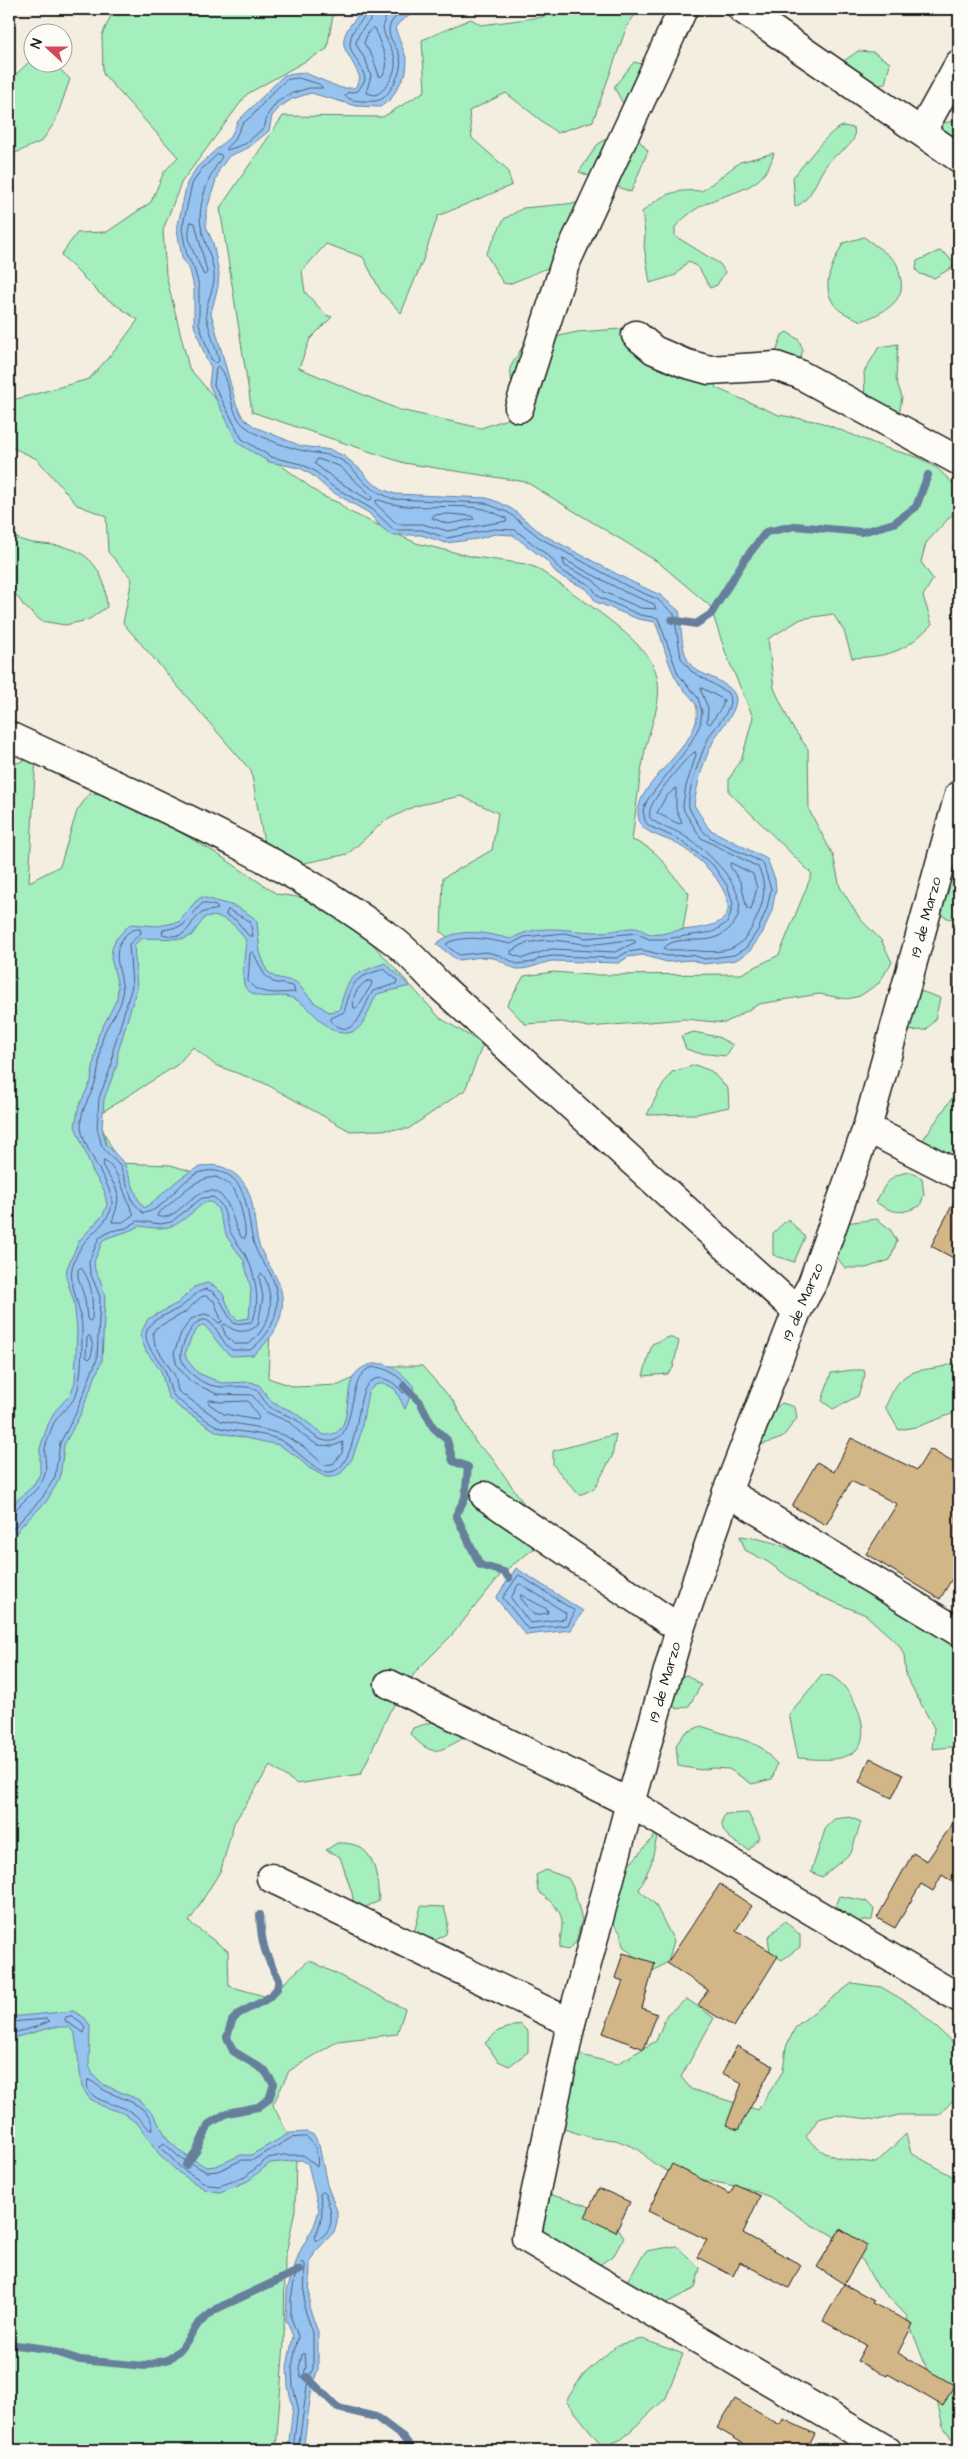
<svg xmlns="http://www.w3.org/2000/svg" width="968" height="2459" font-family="'Architects Daughter',sans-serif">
<rect width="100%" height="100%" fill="#f4eee1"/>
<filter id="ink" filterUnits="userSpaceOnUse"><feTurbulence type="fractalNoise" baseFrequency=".02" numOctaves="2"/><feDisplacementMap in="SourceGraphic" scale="10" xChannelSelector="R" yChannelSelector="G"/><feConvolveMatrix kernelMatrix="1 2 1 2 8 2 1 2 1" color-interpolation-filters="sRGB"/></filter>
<g filter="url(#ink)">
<g fill="#a5eebd" stroke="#60856c">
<path d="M114 9H334L327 49 247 94 181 183 163 230 166 275 189 368 257 447 322 496 339 503 348 511 416 543 474 557 526 564 537 568C567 590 638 634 653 665 667 695 651 721 645 750 639 779 636 810 632 840 664 851 666 871 689 893L683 929 674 935 603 932 555 936 521 943H455L441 932 443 878 492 850 498 813 461 796 415 806 383 822 348 854 295 865 265 848 251 771 123 623 132 579 108 552 106 516 77 505 37 459 9 446 13 400 89 379 117 348 138 320 100 294 61 255 77 233 107 232 151 202 164 172 178 157 103 74 102 35Z"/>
<path d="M561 9H639L627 26 593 121 557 133 506 93 469 111 472 138 507 169 512 185 438 216 423 260 401 313 381 292 363 257 326 244 302 271 305 292 326 315 332 317 310 339 299 368 400 410 481 428 516 416 510 368 524 344 577 332 635 328 689 348 703 359 716 388 779 415 820 422 886 448 917 457 937 468 959 489 958 508 926 543 921 562 933 579 923 596 932 624C904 653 890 656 852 658L844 631 833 614 801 619 768 639 774 688 791 725 808 749 809 810 833 855 840 887 861 920 881 940 892 962 879 983 860 996 847 999 819 994 759 1004 725 1023 685 1019 589 1027 562 1022 525 1024 507 1005 524 976 554 972 590 975 741 974 779 955 812 874 729 792V779L742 758 753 717 726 654 710 606 658 562 526 482 404 463 252 412 220 208 283 116 383 117 425 91 422 40 471 19 481 25 542 17Z"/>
<polygon points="858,51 873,52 890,63 885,84 850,91 841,63"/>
<polygon points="32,59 32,62 54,64 70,79 55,122 42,141 9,156 9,81"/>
<polygon points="634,62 670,71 653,92 627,111 614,87"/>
<polygon points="959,121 959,150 930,124"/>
<polygon points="626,125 648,151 631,192 579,172 597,145"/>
<path d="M843 126 854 128C855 134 855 138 851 143 845 151 833 155 827 164 816 178 813 199 795 207L793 177C806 163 827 131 843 126Z"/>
<path d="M774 153C763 196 726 189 696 209 688 214 681 221 675 227V236L720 264 725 272 717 285 710 288 699 268 688 261 676 275 650 283 644 246 645 234 642 212C663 194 673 189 702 191L740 162Z"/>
<polygon points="577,203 590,214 574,257 509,284 503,283 486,254 504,219 523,208"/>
<path d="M864 237C874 245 886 252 895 261 898 265 899 271 900 276 908 302 882 313 862 321 855 318 843 314 837 308 818 287 833 264 843 243Z"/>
<polygon points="939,251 946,254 954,264 953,267 934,278 920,274 916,270 917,261"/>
<polygon points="787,332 799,340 803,350 797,366 774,358 782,335"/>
<polygon points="898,344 896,379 902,397 898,421 865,402 864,372 879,347"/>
<path d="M9 530C26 558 84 525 104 584 106 591 106 600 107 607L88 620 65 625 41 621 24 606 9 585Z"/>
<polygon points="36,756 29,882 60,866 77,811 89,794 111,792 216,853 277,894 319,900 340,908 440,1018 483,1044 465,1090 408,1129 350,1131 264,1083 215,1065 193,1047 177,1065 96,1116 119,1163 171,1165 190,1171 263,1259 270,1331 268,1378 295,1387 339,1385 378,1366 422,1366 454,1402 476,1443 492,1458 548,1538 502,1573 452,1635 416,1671 389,1713 361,1774 297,1784 270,1766 234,1823 221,1870 189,1922 228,1951 229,1986 264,1996 284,1983 309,1960 405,2009 397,2034 338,2041 289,2071 273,2105 296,2151 295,2210 285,2259 284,2343 276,2450 9,2450 9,766"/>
<polygon points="959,862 959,915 950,919 936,913"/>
<polygon points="959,950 959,998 954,1000 955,963"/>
<polygon points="918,990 940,998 935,1020 926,1030 904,1031"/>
<polygon points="694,1032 718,1037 733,1045 726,1056 698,1053 686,1049 681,1036"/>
<polygon points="695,1065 711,1071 728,1089 729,1107 696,1114 647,1115 659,1091 672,1072"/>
<polygon points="959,1088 959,1166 922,1141"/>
<path d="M910 1172 922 1178 924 1195 920 1206C902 1214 893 1214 876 1202 885 1185 889 1174 910 1172Z"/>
<polygon points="788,1219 805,1237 794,1262 773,1255 773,1233"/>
<polygon points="877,1219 890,1229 897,1241 890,1260 866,1268 845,1268 836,1256 844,1223"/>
<polygon points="669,1337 679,1341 673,1368 668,1374 643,1376 652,1344"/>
<path d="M959 1359V1411L920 1426 899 1430 885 1407C890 1398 894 1386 901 1380 916 1364 943 1373 959 1359Z"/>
<polygon points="852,1370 864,1370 865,1375 858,1396 833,1409 822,1401 831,1373"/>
<polygon points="782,1403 795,1407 797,1418 782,1438 758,1446 752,1426"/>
<polygon points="616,1434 612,1457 594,1489 579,1495 553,1465 553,1451"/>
<path d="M740 1536C767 1539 793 1547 814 1563L959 1643V1746L932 1749 934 1728 906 1676 904 1655 899 1645 866 1615 809 1592 768 1562 745 1550Z"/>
<polygon points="687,1675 701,1685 689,1706 678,1709 667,1702 669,1679"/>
<path d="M822 1675C825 1675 830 1675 833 1677 852 1687 875 1734 855 1751 841 1763 815 1759 798 1758L789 1714Z"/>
<path d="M444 1718 458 1726 462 1739C435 1754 432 1756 410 1734L413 1728Z"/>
<polygon points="701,1726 750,1742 762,1748 777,1764 772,1779 752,1784 729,1769 712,1768 701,1770 678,1766 676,1745 685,1733"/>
<path d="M748 1813 760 1837 749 1850C736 1843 714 1832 725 1814Z"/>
<polygon points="850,1817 861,1822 851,1853 822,1877 811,1872 826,1827 834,1819"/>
<polygon points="658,1832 651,1864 639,1890 655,1904 674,1941 668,1962 651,1972 623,1946 620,1932 600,1908 625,1870"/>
<path d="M337 1843C375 1841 377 1871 379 1901L355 1912 352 1893 340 1857 326 1850Z"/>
<path d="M546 1870 568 1878 573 1887 582 1919 576 1942 568 1950 560 1948C559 1940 562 1933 562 1925 563 1909 548 1900 538 1891L536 1875Z"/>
<polygon points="840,1896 866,1901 874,1909 872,1920 841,1923 836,1906"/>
<polygon points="421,1906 444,1907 448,1922 446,1934 436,1940 414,1933"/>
<polygon points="785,1921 800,1935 800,1947 782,1960 770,1953 768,1937"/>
<path d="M852 1983 881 1987 915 2007 959 2049V2085L956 2097 939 2115H899L878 2120 835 2115 818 2119 806 2137C827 2161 845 2159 876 2163L906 2134 911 2153 959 2180V2224L953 2236 959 2241V2442L956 2445 943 2426 933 2385 906 2315 876 2284 863 2261 828 2232 813 2226 770 2197 749 2189 671 2173 653 2163 638 2149 616 2140 593 2138 547 2124 573 2053 617 2064 656 2041 667 2014 687 1999 714 2018 681 2077 691 2089 758 2110 783 2071 786 2047 796 2026Z"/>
<polygon points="520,2024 528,2032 528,2052 509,2066 498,2061 485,2043 498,2031"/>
<polygon points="538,2191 586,2205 614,2222 624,2237 614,2255 582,2277 546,2253"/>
<polygon points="676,2246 700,2268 695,2288 649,2312 623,2287 646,2251"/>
<polygon points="642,2339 683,2354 666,2398 622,2439 603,2447 566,2401 582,2376 617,2345"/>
</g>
<g fill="#97c3f1" stroke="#66809c">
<path d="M366 9H417C410 18 401 18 395 28L407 60 406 73 391 99 380 107 356 106 311 93 292 99 280 107 272 116 269 131 248 148 229 156 219 170 206 212V226L213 243 219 273 218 286 211 313 236 404 243 418 255 427 301 446 331 450 344 456 361 470 369 480 382 489 395 494 487 498 498 502 512 509 542 534 630 581 660 595 679 611C683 631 679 655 695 669 706 677 736 684 736 700 735 716 720 727 714 740 704 759 697 784 694 805L709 829 767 859 775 879 776 889 772 910 763 932 749 952 736 960 704 964 692 960 667 962 642 955 628 957 619 963 552 961C540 963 532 969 518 969 510 968 504 962 497 959 485 955 470 959 457 960L436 944C457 926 486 933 511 939 541 921 570 933 603 932 614 932 625 927 636 928 641 929 646 933 650 934 661 936 670 931 680 930 718 927 745 921 716 878 706 865 688 849 673 842 664 838 653 835 645 829 640 825 638 819 638 813 638 780 702 745 697 709 695 698 686 694 680 685 667 666 664 642 655 622L638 619 596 602 587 589 558 575 547 561 513 535 495 534 477 539 446 543 421 535H391L379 525 369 513 329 490 312 475 300 468 269 462 238 443 209 385 211 367 207 361 194 325V288L190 270 182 258 177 229 187 183 197 167 231 136 238 121 284 75 305 73 341 88H355L360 78C356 67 350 59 345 49 339 34 355 18 366 9Z"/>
<path d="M202 897 237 907 253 917 257 922 260 952 267 971 275 977 296 982 314 1002 329 1012 339 1010C350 973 350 976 385 963L410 986 377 994C370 1005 365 1028 352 1032 327 1040 313 1005 292 998 277 992 258 1004 245 987 241 980 245 951 246 941 238 926 223 913 205 917L192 935 184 939 142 938 134 945 137 987 118 1052 117 1065 104 1099 102 1127 106 1144 124 1163 138 1199 144 1208C166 1195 189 1160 218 1166 226 1167 238 1175 243 1182 256 1199 253 1226 259 1245 267 1267 285 1281 282 1308 280 1329 268 1342 253 1355L231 1356C219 1347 214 1335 204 1325L198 1328 191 1338 185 1354 187 1360 198 1373 221 1383 251 1382 259 1385 273 1403 294 1412 324 1435C330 1435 337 1434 341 1428 354 1408 339 1370 373 1364 391 1361 403 1374 414 1387L405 1409 395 1389 384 1383 375 1385 368 1392 360 1436 352 1459 341 1473 333 1477H326L309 1468 296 1456 279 1445 217 1432 179 1407 168 1397 161 1371 146 1351 140 1335 148 1319 178 1303 194 1287 207 1283 216 1287 223 1294 232 1315 238 1320 249 1318 251 1289 244 1261 227 1237 217 1207 211 1202H205C177 1224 176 1232 139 1226 128 1233 115 1234 103 1240L94 1262 95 1270 100 1279 105 1296 102 1360 80 1415 64 1445 60 1478 46 1502 23 1524 9 1542V1512L16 1501 32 1487 40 1474V1448L48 1425 55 1411 70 1395 75 1382 77 1329 74 1302 66 1277 67 1268 79 1241 103 1215 107 1205 104 1190 93 1172 75 1126 79 1106 91 1081 98 1036 117 999 118 986 111 958 112 949 116 939 130 924 158 926 179 922 196 901Z"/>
<polygon points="516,1568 583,1611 571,1630 526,1635 496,1598"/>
<polygon points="73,2011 85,2018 90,2026 89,2065 93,2075 102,2084 139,2100 153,2114 169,2141 182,2153 206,2167 216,2166 241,2155 251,2155 290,2133 307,2132 314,2135 319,2145 327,2185 337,2211 337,2222 334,2232 315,2252 310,2263 309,2307 318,2332 318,2369 312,2387 303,2450 288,2450 293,2407 288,2387 287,2367 293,2336 286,2320 287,2290 299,2253 314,2226 319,2210 308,2164 302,2160 270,2163 248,2181 220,2192 206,2190 178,2172 159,2154 138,2124 123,2113 102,2106 89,2098 82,2087 75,2034 69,2027 54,2027 9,2039 9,2017"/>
</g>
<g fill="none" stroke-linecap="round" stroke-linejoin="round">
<g stroke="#4d5f71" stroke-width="1">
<path d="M368 9C367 20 351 25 350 43 349 54 364 66 365 80L358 91 347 93 345 96C351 101 359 101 367 101 378 102 384 100 390 90 417 50 383 46 390 25 394 15 403 14 411 9"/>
<path d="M375 9C374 22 358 27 356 44L366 61 371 76 366 93 375 95C382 92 385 88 389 82 393 75 396 68 395 60 392 42 369 24 396 9"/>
<path d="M373 28 376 29C378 47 395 62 381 77L379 76 373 58 364 43 368 32Z"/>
<polygon points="298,78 319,84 323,88 309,88 290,94 277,102 268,114 264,128 245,144 227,150 227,147 235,139 242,124 253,115 272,93 286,80"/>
<path d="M217 155 220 154 222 157C209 175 197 204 201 226 204 243 213 258 214 275 215 288 207 299 206 312 205 318 217 351 219 361L216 363 211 359 199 324V286L194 268 187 256 182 229 192 184 201 170Z"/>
<path d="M191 222 195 223 207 272 205 275 203 274C198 258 183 240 191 222Z"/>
<path d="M219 366C231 379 228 404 239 420 249 434 283 446 300 450 314 454 329 453 341 460 352 466 358 476 366 484 374 491 384 495 393 499L485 503 509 513 540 538 627 586 657 599 674 614 681 658 691 671 728 693C736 709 716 724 709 737 703 749 686 793 689 807 691 813 700 828 705 833 720 846 745 853 763 863L771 889 767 908 758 930 746 948 734 955 705 959 692 955 667 956 642 950 627 952 617 958 552 956 540 958 534 962 517 964 499 955 486 952 459 955 447 946V943C469 934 488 940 511 944L524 937 565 933 586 938 636 933 649 939H665L713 932 728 922 733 904 728 887 713 865 678 839 649 826 645 821 643 810 648 799 689 746 700 725 702 712 698 698 678 674 658 618 640 615 599 597 590 585 561 571 550 557 515 530 494 529 447 538 422 530H394L372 509 332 486 315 471 301 464 271 457 242 439 214 385 216 368Z"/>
<polygon points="318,459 339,466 372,496 372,499 369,500 336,480 315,464"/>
<path d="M379 500C413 513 449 502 484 509 491 511 499 515 506 518L507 521 448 531 422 524H397L376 504V501Z"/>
<polygon points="450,514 472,516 474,519 448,524 432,518 434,515"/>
<polygon points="563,559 625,592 654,604 656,609 641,608 604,592 593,580 565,566"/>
<polygon points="702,688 724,700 722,707 710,724 707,722 708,708 701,691"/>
<path d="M695 752 696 755 686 786 683 805 684 811 701 838 758 867C766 882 765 897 759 912 738 967 714 948 667 950L664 948C676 934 704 945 719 936 771 907 711 852 681 834 672 828 658 826 650 818 649 812 650 808 653 803 657 794 688 754 695 752Z"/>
<polygon points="676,788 676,809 682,822 679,824 657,813 665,798"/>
<polygon points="731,863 753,874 757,888 751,910 747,909 741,883 730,866"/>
<path d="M203 903 216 906 218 909C213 911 207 910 202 913 186 923 191 942 162 934L163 930 182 926Z"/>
<polygon points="228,910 250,921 253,936 249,936 236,920 226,915"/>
<path d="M546 940C562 940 571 943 586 944 603 945 618 940 634 940L636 942 615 952 551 949 523 958 511 954V951L526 943Z"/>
<path d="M253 952 264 974 273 982 293 986 295 992C280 993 257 996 248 981L250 954Z"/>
<path d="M384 969 397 980 396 984 373 991C362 1007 357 1043 331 1022V1018L344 1012C354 981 350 979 384 969Z"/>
<path d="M367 981H371L372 984 357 1008H354C351 997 357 987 367 981Z"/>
<path d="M104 1161C121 1170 124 1198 134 1214L123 1222H112C116 1209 121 1200 115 1186 112 1179 100 1168 104 1161Z"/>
<path d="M216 1177C222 1180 228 1183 233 1188 239 1195 247 1230 245 1238H242C230 1222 234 1201 214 1191 190 1188 177 1224 157 1216L158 1213C178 1200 189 1179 216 1177Z"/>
<path d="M81 1268C93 1282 93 1301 92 1319L90 1321 87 1319 85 1299 78 1277V1270Z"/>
<path d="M262 1274C266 1278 267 1283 268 1288 275 1311 266 1329 249 1344H234L226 1336 222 1326 225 1324C235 1333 247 1334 258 1325L263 1297 259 1277Z"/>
<polygon points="206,1296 214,1301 222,1322 219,1323 211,1316 204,1314 191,1319 181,1333 174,1353 177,1366 191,1382 217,1394 252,1395 266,1412 289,1422 305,1437 318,1445 333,1446 343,1442 342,1453 333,1464 324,1465 304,1447 284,1435 255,1427 221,1421 178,1391 175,1376 155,1345 153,1332 156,1328 184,1313 201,1297"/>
<polygon points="90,1336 93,1346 91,1357 89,1359 86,1357 87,1338"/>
<polygon points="211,1400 220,1402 248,1401 259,1418 257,1420 224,1414 209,1404 208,1401"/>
<path d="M9 1513 14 1512C23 1499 41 1490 45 1474 47 1466 44 1457 45 1448 47 1441 50 1433 52 1427 58 1413 69 1408 75 1397 82 1384 82 1347 82 1330 83 1311 68 1284 72 1268 74 1260 79 1250 83 1244 92 1232 110 1221 112 1205 114 1185 81 1148 81 1125 80 1110 91 1096 95 1083 101 1065 98 1047 105 1031 110 1020 120 1010 122 998 126 976 108 957 124 937 129 931 133 929 140 929L141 933 129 944 132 986 113 1050 112 1064 99 1098 97 1128 102 1147 120 1166 133 1202 143 1213C170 1211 182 1166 216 1171 252 1176 246 1223 255 1247 258 1256 265 1265 270 1273 285 1302 275 1332 250 1350H232C221 1343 219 1328 208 1321 195 1313 179 1348 181 1357 182 1364 188 1371 194 1376 217 1395 234 1382 256 1389 261 1395 265 1403 270 1407 278 1414 289 1414 298 1421 306 1427 311 1436 322 1440 366 1454 337 1346 389 1371 397 1375 404 1381 408 1389L403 1393C391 1376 369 1370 362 1396 357 1412 354 1476 326 1472 314 1471 295 1447 280 1440 261 1432 240 1433 221 1428 212 1425 181 1403 174 1396 168 1390 169 1374 162 1365 155 1355 141 1341 148 1328 153 1317 172 1314 182 1306 191 1300 195 1292 206 1289 223 1294 223 1313 235 1324L251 1322C262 1309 255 1272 247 1258 243 1249 236 1243 232 1235 224 1221 228 1207 213 1197L202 1198 171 1222 161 1224 138 1221 126 1228 111 1231 99 1238 89 1262 90 1272 100 1297 97 1359 76 1413 60 1443 55 1477 42 1498 9 1533"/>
<polygon points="519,1575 575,1611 568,1625 528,1629 503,1598"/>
<polygon points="521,1584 566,1613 565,1619 530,1623 511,1598 518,1585"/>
<polygon points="521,1595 547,1609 548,1613 534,1615 521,1598"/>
<polygon points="72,2016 81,2022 85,2027 84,2033 65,2021 66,2017"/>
<polyline points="9,2022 47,2019 50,2021 36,2027 9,2034"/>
<path d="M88 2080C94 2081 98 2087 104 2090 122 2100 152 2104 153 2130H150C143 2122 135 2114 126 2109 114 2103 82 2100 88 2080Z"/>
<path d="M306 2137C316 2142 319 2158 317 2167L303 2155H283L268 2158 245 2177 219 2186 208 2185 181 2168 160 2146 164 2143 179 2157 207 2172 218 2171 242 2160H253L291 2138Z"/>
<path d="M322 2192 325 2193C332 2213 337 2229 316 2241L314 2238C322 2222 324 2212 320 2195Z"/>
<polygon points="305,2354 306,2367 303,2377 301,2378 299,2368 302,2355"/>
<polyline points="293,2450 298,2407 293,2386 292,2367 298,2336 291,2318 291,2299 295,2277 303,2262 305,2264 304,2307 313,2333 313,2368 307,2386 298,2450"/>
</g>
<g stroke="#66809c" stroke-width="8">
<polyline points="672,620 696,624 711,614 745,559 766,532 795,526 862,532 894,523 916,507 928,475"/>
<polyline points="404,1386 420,1402 433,1427 447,1440 453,1461 468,1467 465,1498 456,1515 480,1565 504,1572 509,1578"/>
<path d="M186 2165 197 2150 209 2124 227 2113 258 2107 269 2099 274 2084 264 2070 233 2051 227 2037 232 2021 238 2014 267 1999 277 1989 279 1979C265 1956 261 1943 260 1915"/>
<polyline points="9,2344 47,2349 80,2360 145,2366 169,2359 182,2348 198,2324 216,2309 300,2270"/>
<polyline points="307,2377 338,2408 376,2417 403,2437 413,2450"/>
</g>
</g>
<g fill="#d2b687" stroke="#1c1c1c">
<polygon points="959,1192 959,1261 931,1246"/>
<polygon points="851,1438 917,1470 930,1449 959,1466 959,1567 940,1599 866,1554 897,1504 851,1481 826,1525 792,1506 817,1462 834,1472"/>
<polygon points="870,1758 903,1775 892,1798 859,1782"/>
<polygon points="959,1814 959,1886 942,1875 933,1891 921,1884 895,1928 877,1918 913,1853 927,1861"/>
<polygon points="720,1884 752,1906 736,1930 778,1956 734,2027 698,2005 708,1990 667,1963"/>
<polygon points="623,1953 655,1963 642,2008 657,2014 644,2049 603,2033 623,1981 615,1978"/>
<polygon points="737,2046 773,2066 738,2130 726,2125 742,2083 722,2073"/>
<polygon points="672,2164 730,2194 735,2184 760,2196 743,2233 801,2265 789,2288 740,2262 733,2276 697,2257 707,2240 648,2211"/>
<polygon points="599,2188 630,2202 616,2232 585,2217"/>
<polygon points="840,2229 867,2245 844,2284 817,2267"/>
<polygon points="844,2284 874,2300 872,2303 913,2324 898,2353 954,2385 943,2406 888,2374 887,2376 857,2361 866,2345 823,2321"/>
<polygon points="735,2399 780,2425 783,2419 815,2434 807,2450 754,2450 717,2428"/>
</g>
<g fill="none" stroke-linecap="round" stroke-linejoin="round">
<defs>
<g id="minor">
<polyline points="742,9 959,158"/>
<polyline points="922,131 959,64"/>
<polyline points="636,335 654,350 684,363 709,370 776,366 799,374 959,461"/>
<polyline points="519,408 565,264 683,9"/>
<path d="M9 736C138 796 279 854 394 941 411 954 425 971 440 986L797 1311"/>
<polyline points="867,1128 959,1175"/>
<polyline points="727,1492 959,1632"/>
<polyline points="485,1496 680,1629"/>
<polyline points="389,1684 630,1803 959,1998"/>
<polyline points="271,1878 571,2023"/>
<polyline points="887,2450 526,2238 571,2023 630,1803 680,1629 727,1492 797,1311 812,1284 867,1128 959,795"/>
</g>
</defs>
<use href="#minor" stroke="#1c1c1c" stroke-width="31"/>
<use href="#minor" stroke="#fdfcf7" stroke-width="28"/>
</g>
</g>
<g text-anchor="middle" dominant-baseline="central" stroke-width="4.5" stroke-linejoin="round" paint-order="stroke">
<g font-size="15" fill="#1c1c1c" stroke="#fdfcf7">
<text transform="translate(926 917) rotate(-75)">19 de Marzo</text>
<text transform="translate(803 1302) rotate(-67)">19 de Marzo</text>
<text transform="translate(665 1682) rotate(-74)">19 de Marzo</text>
</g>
</g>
<rect width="968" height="2459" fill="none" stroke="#fdfcf7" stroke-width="30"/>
<rect x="15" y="15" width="938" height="2429" fill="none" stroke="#1c1c1c" stroke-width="2" filter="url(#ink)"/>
<g transform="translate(48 48) rotate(291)"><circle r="24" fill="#fdfcf7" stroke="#a3a29f"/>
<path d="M0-4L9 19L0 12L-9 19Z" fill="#d1495b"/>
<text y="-8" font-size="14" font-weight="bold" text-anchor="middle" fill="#1c1c1c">N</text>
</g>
</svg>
